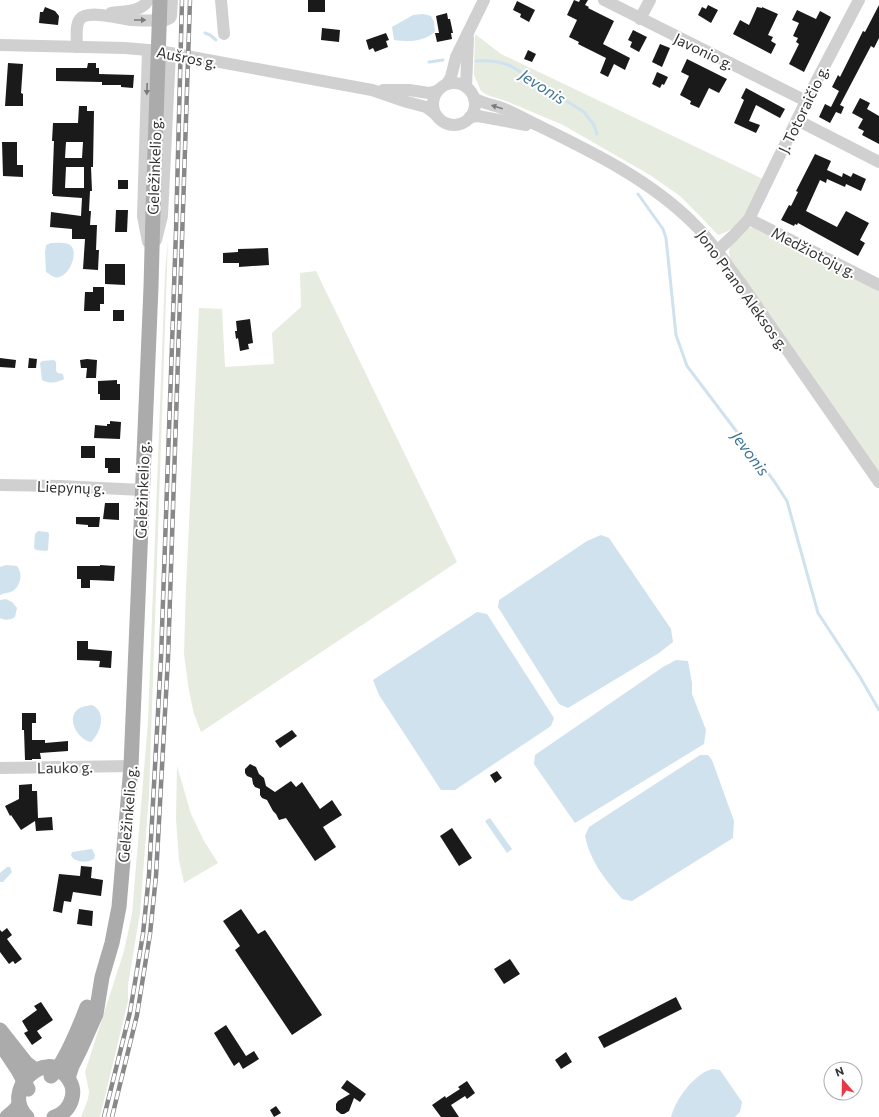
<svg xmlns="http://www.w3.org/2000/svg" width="879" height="1117" font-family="Commissioner,sans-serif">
<rect width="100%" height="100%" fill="#fff"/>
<g fill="#e6ecdf">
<path d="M475 34 501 54 763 179C753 200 743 229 718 235L701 217 680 196 650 175 563 125 506 101 487 95 481 91 474 75Z"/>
<polygon points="754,227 879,291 879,473 730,258 729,252 730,247 748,228"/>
<polygon points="168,239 149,796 140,913 128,985 128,1001 100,1117 81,1117 88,1099 89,1091 85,1072 124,951 132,914 148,722 165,273"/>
<polygon points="316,271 457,562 201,732 194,714 189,691 184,654 186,589 199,308 222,309 225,367 274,364 272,333 301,307 300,273"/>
<polygon points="177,766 191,814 204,841 218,863 184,883 179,860 176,819"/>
</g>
<g fill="#cfe2ee">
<path d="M423 14 431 16 434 22 435 32C422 42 410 42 394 40L392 27 413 15Z"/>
<path d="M51 243C56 243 65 242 70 245 80 252 68 281 54 277 52 276 49 274 46 272L45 253 46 245Z"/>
<path d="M54 360 56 362V371L58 373 63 374 64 379C57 383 50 384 42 380L40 363 42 361Z"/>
<polygon points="38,531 48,532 49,534 48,550 46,551 36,550 34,548 35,534"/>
<polygon points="601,535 609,538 671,629 673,642 659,653 568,708 559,704 498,607 499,600 587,541"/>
<path d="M6 565 17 566C23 574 21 585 13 591 9 593 4 593 0 595V567Z"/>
<path d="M6 599 12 602 17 608 15 617C11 620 5 621 0 618V600Z"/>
<polygon points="477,612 487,614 554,718 551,726 455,790 441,790 379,695 373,680"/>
<polygon points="676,660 688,661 692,683 692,694 706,730 704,744 575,823 534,764 535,755 663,667"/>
<path d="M92 705C107 712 101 733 91 742 79 740 66 720 77 710 81 706 87 706 92 705Z"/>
<path d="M700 755H708L712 760 734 821 733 838 632 901 622 899C605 879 591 863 585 836L589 827Z"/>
<polygon points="490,818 512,849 507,853 485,821"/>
<path d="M92 849 95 855 94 859C88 863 74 863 71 855L72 852Z"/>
<polygon points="7,867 10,867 12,872 3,882 0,882 0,873"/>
<path d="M712 1069 720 1070 742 1102 740 1112 735 1117H671C675 1100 694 1074 712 1069Z"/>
</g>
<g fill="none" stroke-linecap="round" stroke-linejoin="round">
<g stroke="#cfe2ee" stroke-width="3">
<polyline points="205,33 210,35 216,40"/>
<path d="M476 61C489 60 499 61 511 66L584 112 594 125 597 134"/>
<polyline points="429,62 443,60"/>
<polyline points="638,194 663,229 666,238 676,335 687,366 774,481 787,501 818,613 860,677 879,710"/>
</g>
</g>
<g fill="#1a1a1a" fill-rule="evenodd">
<rect x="308" y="0" width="17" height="12"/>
<polygon points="574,0 579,2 580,0 588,0 585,5 589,7 588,8 614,21 603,44 630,58 625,70 614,64 608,77 600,73 606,58 578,44 579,42 569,37 577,20 567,15"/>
<polygon points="517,1 535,10 529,22 520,17 521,14 513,10"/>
<polygon points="708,5 718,10 711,23 698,15 702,7 706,9"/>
<polygon points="879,5 879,38 874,48 871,46 840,105 844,107 841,114 836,112 830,123 819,117 825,104 831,107 839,91 832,87 838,75 840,77 863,31 865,32"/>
<polygon points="45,7 55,11 59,16 58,25 39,23 40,12 43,12"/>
<polygon points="757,7 762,8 762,7 778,14 768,35 773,37 771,41 776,44 771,54 733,34 740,20 749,25"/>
<polygon points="797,10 816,19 820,11 831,17 804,72 789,64 799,44 796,42 798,38 793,36 799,23 792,20"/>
<polygon points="447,13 448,19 450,19 453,33 451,33 452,39 437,42 435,33 439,33 436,16"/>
<polygon points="322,28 340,30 339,42 321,40"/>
<polygon points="633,30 647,37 639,52 630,47 632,42 628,40"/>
<polygon points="386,33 389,40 386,41 388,47 375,52 373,48 369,50 366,40"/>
<polygon points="660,44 670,48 662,67 652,62"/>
<polygon points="528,50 536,54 532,62 524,59"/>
<polygon points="687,59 727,79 719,93 709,88 699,108 690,104 691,101 680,95 689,76 681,72"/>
<polygon points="8,63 23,64 21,93 23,94 23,106 5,106"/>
<polygon points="88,63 96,63 96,68 99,68 99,74 134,75 133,88 121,87 121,85 102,85 102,82 56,81 56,68 87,68"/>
<polygon points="657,72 668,77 664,85 662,84 660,88 652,84"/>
<polygon points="746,88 785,109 780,118 756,105 749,121 760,125 756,133 734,123 744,100 741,98"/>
<polygon points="860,98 870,103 867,109 879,116 879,144 862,135 864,131 858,128 863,119 852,113"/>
<path d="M79 106H87V111H94L93 167H91L92 191H90L89 211H91L90 225H97L96 250H99L98 270 83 269 85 239H72V229L50 227 51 212 81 216 82 198 53 196V194H52L54 141H52L53 123H78ZM66 142H83L82 158H65ZM66 167H84V188H65Z"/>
<polygon points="2,142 17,142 17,165 23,165 23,177 3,176"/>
<polygon points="815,154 831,161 827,170 842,177 843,173 851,177 853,173 866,179 861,191 846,184 845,187 827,179 826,183 820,180 806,211 837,227 846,211 869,223 860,240 865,243 858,256 798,223 797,225 795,224 794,226 781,220 789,205 791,206 798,192 796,191"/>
<rect x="118" y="180" width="10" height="9"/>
<polygon points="116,210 128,210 127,232 115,232"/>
<polygon points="268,248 269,265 239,267 239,263 223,263 223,253 238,252 238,249"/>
<polygon points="105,264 125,264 125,285 105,284"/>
<polygon points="93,287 104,287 104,304 100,304 100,311 84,311 85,292 93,292"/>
<rect x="113" y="310" width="11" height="11"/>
<polygon points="250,319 253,343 248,344 249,349 240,351 238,338 236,339 235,331 237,331 236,321"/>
<polygon points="0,358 16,360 15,368 0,367"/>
<polygon points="29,358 37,359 36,368 28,368"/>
<polygon points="87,359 97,360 96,378 86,378 87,368 81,368 80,360"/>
<polygon points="117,380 117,384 120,384 120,400 100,400 100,394 98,394 98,381"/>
<polygon points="110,421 121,422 120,439 94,438 95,425 107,426 107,424 110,424"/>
<rect x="81" y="446" width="14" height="12"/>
<polygon points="105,458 120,458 120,473 108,473 108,468 105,468"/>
<polygon points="105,503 119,503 119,520 103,519"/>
<polygon points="76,517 100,517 99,527 88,527 88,525 76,524"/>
<polygon points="100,565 115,566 114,581 90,580 90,588 81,588 81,579 77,579 77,566 100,566"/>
<polygon points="77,641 88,641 88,649 112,651 111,668 99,667 100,661 77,660"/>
<polygon points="22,713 36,713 36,723 32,723 32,740 45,740 45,743 68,741 68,751 40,753 41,759 32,759 32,756 32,760 25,760 24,730 22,730"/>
<polygon points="292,730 297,736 280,748 275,741"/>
<polygon points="250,764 256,767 259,774 264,778 266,786 275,792 291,781 296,787 302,782 320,809 332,800 342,815 323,827 336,847 315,861 286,818 279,820 276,814 273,811 267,800 262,798 260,795 260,789 255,787 253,784 252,778 247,776 245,773 245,769"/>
<polygon points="497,771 502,778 495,783 490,775"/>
<polygon points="32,784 32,791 37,791 38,818 52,817 53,830 36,831 35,821 21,830 11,815 10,816 5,806 19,799 19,785"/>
<polygon points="452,828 472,858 459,866 440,836"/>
<polygon points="81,866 92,867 91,878 103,880 101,896 73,892 71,902 64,901 62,913 53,911 59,874 80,876"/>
<polygon points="79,909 93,911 92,926 77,924"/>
<polygon points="241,909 258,934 265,930 322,1015 292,1035 235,950 240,946 223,921"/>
<polygon points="7,928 12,935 7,939 22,959 15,964 13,961 9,964 0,952 0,930 2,932"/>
<polygon points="510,959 520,974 504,984 494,969"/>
<polygon points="676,997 682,1009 604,1048 598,1037"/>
<polygon points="41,1002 53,1020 37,1031 42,1038 32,1045 24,1033 28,1031 22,1021 37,1010 34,1006"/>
<polygon points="226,1025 246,1056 254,1051 259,1059 243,1069 239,1062 234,1066 214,1033"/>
<polygon points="566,1052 572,1062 561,1069 555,1060"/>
<polygon points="347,1080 366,1094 360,1102 354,1098 349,1111 344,1114 341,1114 336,1110 336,1104 338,1101 350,1094 341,1088"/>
<polygon points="467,1081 475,1093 467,1099 465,1096 451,1105 459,1117 441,1117 432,1105 445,1096 446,1098 460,1089 458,1087"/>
<polygon points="276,1106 281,1113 274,1117 270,1110"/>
</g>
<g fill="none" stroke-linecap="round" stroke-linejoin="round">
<g stroke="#d0d0d0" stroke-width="12">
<polyline points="221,0 224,34"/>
<polyline points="604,0 806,101"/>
<path d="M111 13C124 11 142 12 148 0"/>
<polyline points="640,19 650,0"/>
<polyline points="0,45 125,48 159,51 372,90 407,102 426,107 434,113"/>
<path d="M77 47C77 39 75 25 80 19 89 9 119 19 131 20 143 21 154 20 166 20L170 18 171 16 172 0"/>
<polyline points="148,50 143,216 148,242"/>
<circle cx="454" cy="104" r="21"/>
<polyline points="447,84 451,77 456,57 484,0"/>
<polyline points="466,87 468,38"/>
<polyline points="383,90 409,90 429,93 437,91"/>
<path d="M474 98C482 103 490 104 499 107 512 111 524 119 535 124 590 151 649 179 693 223 711 240 725 262 740 282L879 482"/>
<polyline points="470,117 478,116 526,125"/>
<polyline points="797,120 879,162"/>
<polyline points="749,219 879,285"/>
<polyline points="156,240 162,216 170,53"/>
<polyline points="717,251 733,236 749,219 806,101 859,0"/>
<polyline points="0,485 60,486 142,490"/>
<polyline points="0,768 131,766"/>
</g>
<g stroke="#ababab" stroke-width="15">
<polyline points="0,1030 26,1063 35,1070"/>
<polyline points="0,1043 18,1070 28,1089"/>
<path d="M51 1076C63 1067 81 1023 87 1007"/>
<polyline points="68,1078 72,1066 80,1050 96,1014 102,977 112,943 119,907 131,766 151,287 153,212"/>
<polyline points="7,1117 14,1111 19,1105"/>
<path d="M27 1117C0 1092 45 1046 67 1077 72 1083 74 1091 72 1098 70 1107 63 1115 54 1117"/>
</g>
<defs>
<g id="rail">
<polyline points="104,1117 130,1012 143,934 149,875 161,658 176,231 182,0"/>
<polyline points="112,1117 137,1015 150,934 156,876 168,658 190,0"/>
</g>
</defs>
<use href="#rail" stroke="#888" stroke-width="4.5"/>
<use href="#rail" stroke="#fff" stroke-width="3" stroke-dasharray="9" stroke-linecap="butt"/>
<polyline stroke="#ababab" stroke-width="15" points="153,212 160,0"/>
</g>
<defs><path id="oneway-solid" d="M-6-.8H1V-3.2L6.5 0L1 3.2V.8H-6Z"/></defs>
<g fill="#7a7a7a">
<use href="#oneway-solid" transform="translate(140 20)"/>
<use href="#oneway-solid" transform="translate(147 89) rotate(92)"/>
<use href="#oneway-solid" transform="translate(497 107) rotate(-163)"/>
</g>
<g text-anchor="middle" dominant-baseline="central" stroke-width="4" stroke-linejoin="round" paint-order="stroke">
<g font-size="15" fill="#333" stroke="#fff">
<text transform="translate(704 51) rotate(26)">Javonio g.</text>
<text transform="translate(187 57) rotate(11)">Aušros g.</text>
<text transform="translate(803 109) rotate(-64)">J. Totoraičio g.</text>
<text transform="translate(154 166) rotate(-88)">Geležinkelio g.</text>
<text transform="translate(814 252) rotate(27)">Medžiotojų g.</text>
<text transform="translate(743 290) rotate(54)">Jono Prano Aleksos g.</text>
<text transform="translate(71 487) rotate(2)">Liepynų g.</text>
<text transform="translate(142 490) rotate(-88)">Geležinkelio g.</text>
<text transform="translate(65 767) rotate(-1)">Lauko g.</text>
<text transform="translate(127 814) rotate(-85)">Geležinkelio g.</text>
</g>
<g font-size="16" font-style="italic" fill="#3f7597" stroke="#fff">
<text transform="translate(543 86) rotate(32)">Jevonis</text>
<text transform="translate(751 453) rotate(53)">Jevonis</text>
</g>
</g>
<g transform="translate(843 1081) rotate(340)"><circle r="19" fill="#ffffff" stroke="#adadad"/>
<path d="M0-3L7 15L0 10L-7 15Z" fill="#e63946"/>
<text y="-6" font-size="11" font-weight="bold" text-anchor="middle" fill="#333333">N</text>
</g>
</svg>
